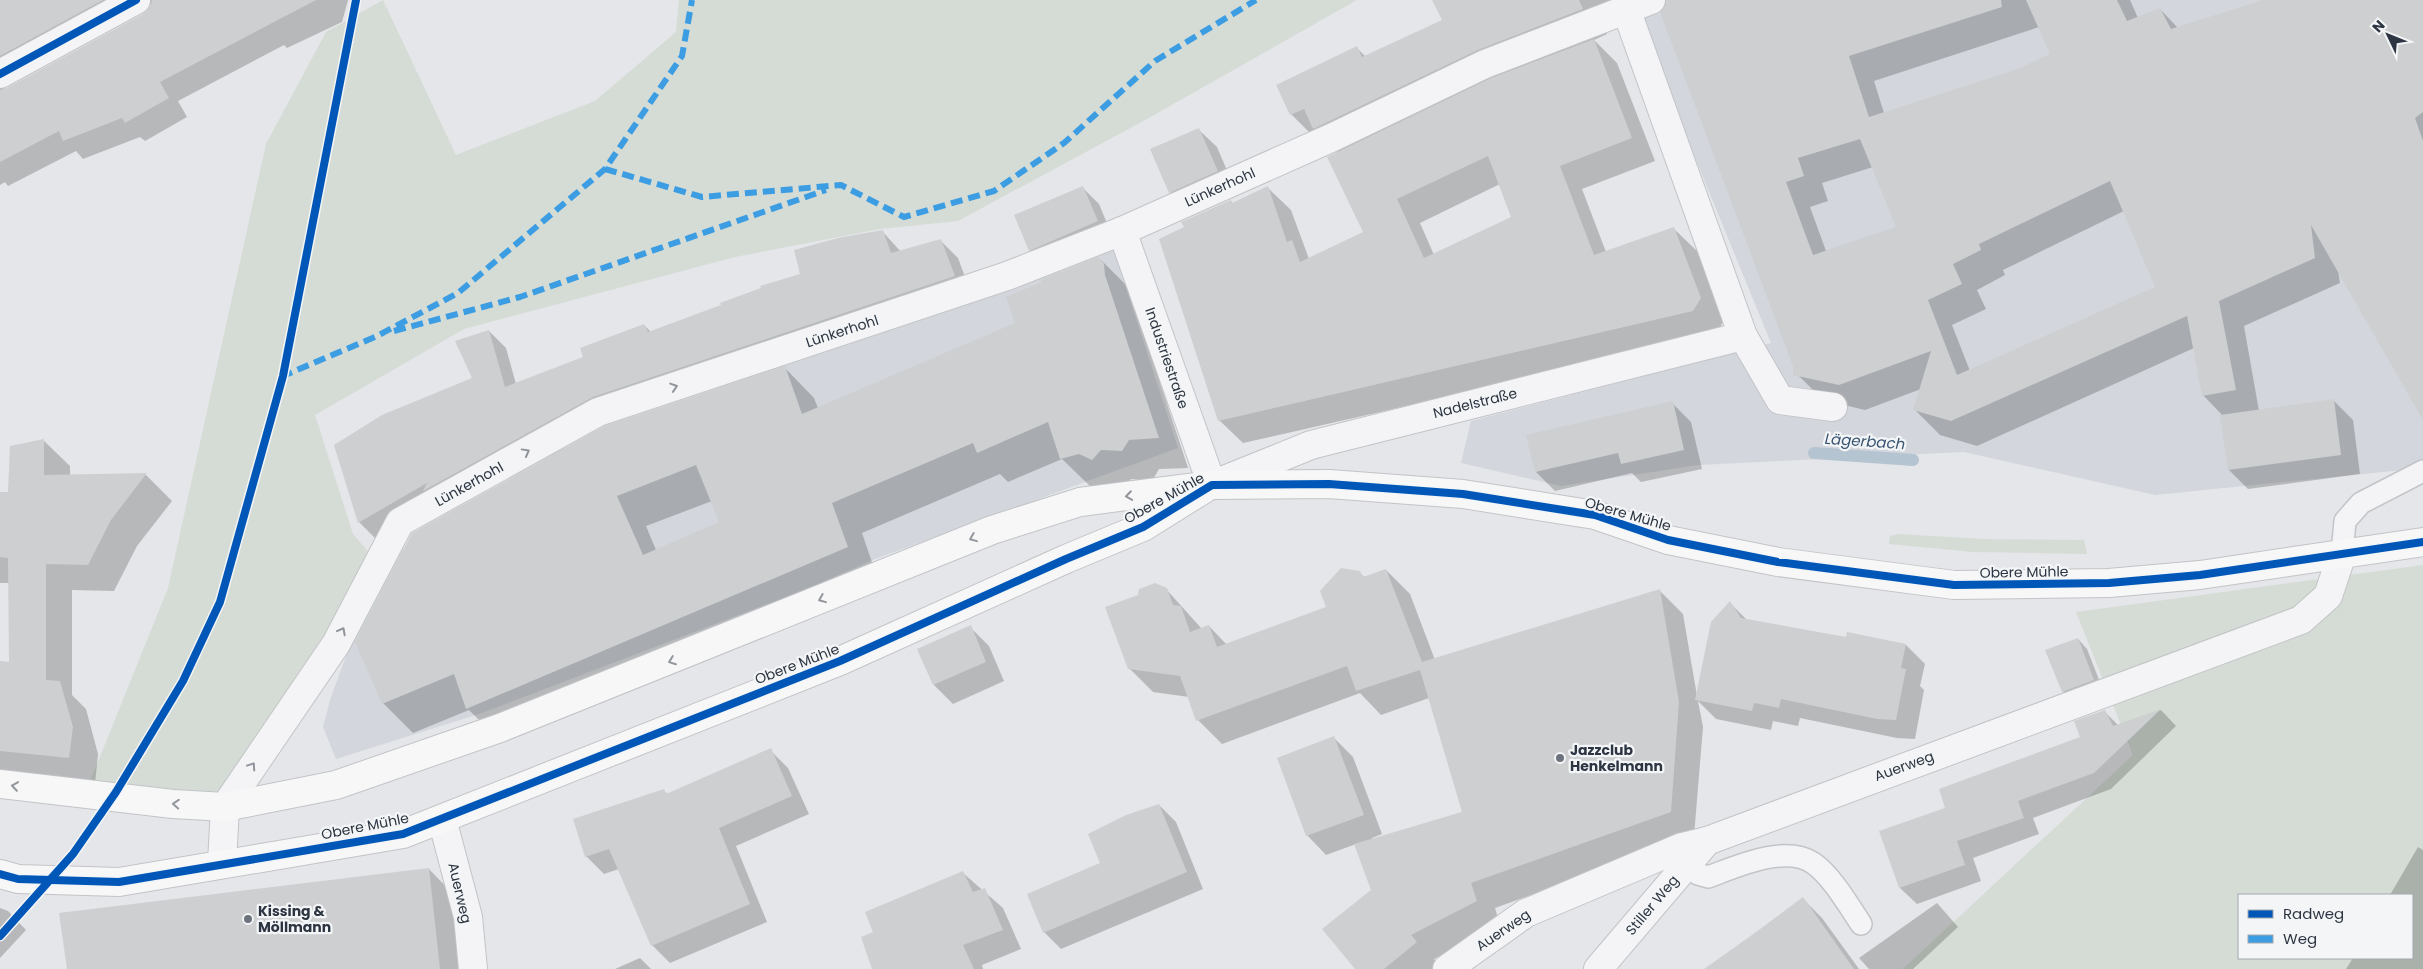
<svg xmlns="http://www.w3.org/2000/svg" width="2423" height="969" font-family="Poppins,sans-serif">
<rect width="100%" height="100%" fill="#e4e6e9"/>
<g fill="#d3d6dc">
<polygon points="1668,0 2423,0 2423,468 2155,495 1964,452 1698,465 1561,486 1461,463 1471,421 1771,343 1635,11"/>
<polygon points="1113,248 1178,448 875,559 804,590 482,713 336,759 323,727 330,700 353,637 391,557 409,545 559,450 783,362"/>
</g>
<g fill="#d5dcd5" fill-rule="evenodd">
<polygon points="383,0 456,155 595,101 676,32 679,0 1357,0 1147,119 958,221 880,229 735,257 464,329 315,415 353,534 372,556 327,640 228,791 187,792 89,784 168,588 266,144 326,32"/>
<polygon points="1898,534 1984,539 2084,540 2087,554 1973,552 1889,544 1890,536"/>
<path d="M2423 565V969H1903L2133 755 2076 612ZM2239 895H2412V958H2239Z"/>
</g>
<g fill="#0003" fill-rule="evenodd">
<path d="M0 0H348L342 22 287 48 284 45 178 101 187 117 145 141 140 137 83 159 76 151 8 186 5 182 0 185ZM152 4 144 15 4 90 5 84Z"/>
<path d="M1446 0H2130L2138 18 2160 9 2178 28 2262 2V0H2423V417L2338 270 2340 283 2244 326 2259 411 2334 401 2353 420 2360 474 2248 489 2229 470 2223 416 2203 395 2194 348 1977 446 1940 435 1915 410 1921 389 1865 410 1823 400 1798 375 1670 0 1604 27 1607 34 1594 40 1617 63 1655 161 1582 189 1606 252 1673 228 1697 251 1723 322 1715 336 1243 443 1219 420 1185 228 1231 201 1233 204 1267 187 1291 210 1309 259 1365 232 1339 153 1323 136 1316 139 1291 114 1357 48 1366 57 1444 20ZM2039 27 2052 55 2018 70 1884 113 1874 81ZM1873 167 1898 227 1826 251 1810 207 1828 201 1822 183ZM1500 184 1513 217 1434 255 1420 223ZM2124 211 2156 287 1970 371 1952 325 1986 309 1977 290 2005 275 2003 270Z"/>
<polygon points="1199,130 1217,147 1235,189 1188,210 1170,192"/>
<polygon points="1083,188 1099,204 1113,238 1046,266 1030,250"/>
<polygon points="883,232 901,252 941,241 958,258 971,293 608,415 376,539 359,522 473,379 489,331 506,348 516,384 584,358 644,325 651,332 802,275"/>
<path d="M1099 258 1129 288 1188 468 1159 469 1152 481 1131 479 1122 489 1110 484 1092 488 1062 459 1008 482 1000 474 862 533 877 577 497 738 469 710 413 733 383 703 356 642 785 368 814 398 818 408 1017 324ZM712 501 721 523 656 550 646 526Z"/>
<polygon points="1672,403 1691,422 1702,469 1641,482 1632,473 1555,491 1536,472"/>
<polygon points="43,440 70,466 70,476 146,475 172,501 137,546 114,591 72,590 72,695 86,709 98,754 95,784 0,774 0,662 11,664 10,583 0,583 0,493 10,493"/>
<polygon points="1386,570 1410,594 1435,660 1659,590 1683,614 1697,696 1730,603 1748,621 1847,639 1906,645 1925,664 1920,686 1924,690 1915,739 1897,738 1800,718 1798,726 1773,721 1771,730 1716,719 1698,701 1703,727 1694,836 1495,908 1500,925 1434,959 1440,967 1437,969 1356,969 1372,890 1356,844 1326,855 1307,835 1334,738 1353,757 1382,834 1372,838 1372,840 1463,812 1429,698 1381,715 1360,693 1222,744 1198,720 1189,697 1153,692 1129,668 1166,589 1202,629 1209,626 1227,645 1328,608 1359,572 1365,578"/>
<polygon points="970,627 989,646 1004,681 953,704 934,685 918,650"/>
<polygon points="2078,639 2087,649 2103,690 2073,701 2063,691"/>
<polygon points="2161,710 2176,726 2111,789 2033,818 2039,834 1973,858 1981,881 1917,904 1900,888 1947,808 2082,738 2104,711 2118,725"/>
<polygon points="770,750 788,768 809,814 736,846 767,922 670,963 652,945 619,869 604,874 586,856 664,791 668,795"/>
<polygon points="1159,805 1176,822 1203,889 1061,949 1044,932 1102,864"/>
<polygon points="2418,847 2423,850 2423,969 2346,969 2353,958 2412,958 2412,895 2390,895"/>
<polygon points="429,869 455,896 464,969 69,969"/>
<polygon points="963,873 1003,908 1021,949 982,965 983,969 873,969 874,933"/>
<polygon points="1803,899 1822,918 1859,969 1706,969"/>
<polygon points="1937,903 1958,927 1913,969 1869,969 1859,958"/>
<polygon points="0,908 8,911 26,930 0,958"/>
<polygon points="640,958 651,969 615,969"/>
</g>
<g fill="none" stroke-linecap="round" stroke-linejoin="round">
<polyline stroke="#b5c4d1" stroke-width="12" points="1814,453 1913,460"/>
</g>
<g fill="#cdcfd1" fill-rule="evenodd">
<polygon points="0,0 103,0 0,56"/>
<polygon points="152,0 316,0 160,82 169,98 125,123 122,118 63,141 59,131 0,162 0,90 7,88 143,14 150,8"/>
<polygon points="1432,0 1579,0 1583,9 1478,50 1313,129 1304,109 1290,115 1276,85 1357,46 1362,57 1442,20"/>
<path d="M1666 0H2001L2002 7 1849 56 1869 117 2018 69 2050 54 2026 0H2117L2127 21 2160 8 2171 29 2263 0H2423V112L2415 118 2423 141V420L2311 225 2315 258 2219 301 2236 390 2202 396 2187 316 1951 421 1913 410 1931 351 1839 385 1793 375V366L1660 12ZM1860 139 1896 227 1813 255 1786 182 1804 176 1798 158ZM2110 181 2155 287 1957 375 1928 300 1962 284 1953 264 1981 250 1979 244Z"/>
<path d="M1594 39 1632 138 1560 166 1594 255 1674 227 1701 298 1693 311 1218 421 1159 239 1184 227 1181 222 1231 200 1232 203 1268 186 1287 242 1292 240 1300 262 1363 232 1327 157 1491 78ZM1488 156 1511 217 1424 258 1397 199Z"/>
<polygon points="1199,128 1218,171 1169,193 1150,149"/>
<polygon points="1083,186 1098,221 1029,251 1014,215"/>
<polygon points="883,230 891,253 941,239 955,276 593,397 423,491 427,483 358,523 334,445 382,415 472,378 455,341 489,330 505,387 583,357 580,348 644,324 648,332 721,305 720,303 761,288 760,286 800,274 794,250 838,238"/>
<path d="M1099 257 1104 264 1105 275 1159 438 1129 440 1122 451 1101 450 1092 460 1079 454 1060 459 1048 422 977 453 973 443 832 503 848 547 466 709 454 674 382 704 355 642 412 533 604 426 785 366 802 414 1015 323 1006 297 1042 282 1040 280ZM696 465 719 522 643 555 617 496Z"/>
<polygon points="2334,399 2341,455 2228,470 2220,415"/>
<polygon points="1673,401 1684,450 1621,464 1618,453 1535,472 1526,435"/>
<polygon points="44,439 44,475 147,473 111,520 88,565 46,564 46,680 60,681 73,727 69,758 0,751 0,661 9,662 8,558 0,557 0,492 8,492 10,446"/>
<polygon points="1341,568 1360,571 1363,577 1386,569 1422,662 1660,589 1679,702 1671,812 1471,883 1477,901 1411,935 1417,942 1384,969 1355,969 1322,929 1371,890 1354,844 1462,812 1420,670 1356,691 1347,666 1196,721 1180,676 1128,669 1105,607 1138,595 1139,589 1155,583 1167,588 1173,605 1181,606 1190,632 1209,625 1217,647 1326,607 1320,591"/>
<polygon points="1730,601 1741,618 1846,637 1847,632 1906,644 1901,668 1906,669 1896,720 1877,719 1781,699 1779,708 1754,703 1752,711 1695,700 1711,622"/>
<polygon points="971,625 986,662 933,685 917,649"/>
<polygon points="2078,638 2094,680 2062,692 2045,650"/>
<polygon points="2161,709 2094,773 2018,801 2024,818 1957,841 1965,865 1899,888 1879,831 1945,808 1939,789 2080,737 2074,721 2105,710 2113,726"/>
<polygon points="1334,736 1364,815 1306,836 1277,758"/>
<polygon points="771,748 792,796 719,828 750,904 651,946 609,849 585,857 573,819 664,789 666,794"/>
<polygon points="1159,804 1187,872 1043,933 1027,894 1100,863 1088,834 1126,815"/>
<polygon points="429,868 440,969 67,969 59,913"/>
<polygon points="963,871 973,892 985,888 1003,930 963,945 974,969 872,969 861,937 873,932 865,912"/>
<polygon points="1803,897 1854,969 1704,969 1752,935"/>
</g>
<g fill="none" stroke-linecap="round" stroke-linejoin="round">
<defs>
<g id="lane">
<polyline points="2342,554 2345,521 2361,503 2423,471"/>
<path d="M1687 864 1698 874 1708 877C1736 867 1785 844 1813 863 1831 875 1849 906 1861 924"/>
</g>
<g id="street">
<polyline points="1626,9 1743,336 1780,400 1833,407"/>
<polyline points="0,74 136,0"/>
<polyline points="1122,231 1212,485 1311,445 1743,336"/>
<polyline points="442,819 468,917 473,969"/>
<polyline points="222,863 225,807 336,644 400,522 598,412 1007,276 1122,231 1331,138 1485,64 1651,0"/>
<polyline points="1447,969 1526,913 1682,847 1707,841 2301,620 2328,596 2342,554"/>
<polyline points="1598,969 1707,841"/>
</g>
<g id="secondary">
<polyline points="0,784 173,804 225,807 336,785 500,728 992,530 1080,502 1212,485 1329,484 1463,494 1595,515 1668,540 1778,562 1954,585 2109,583 2200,575 2423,542"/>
<polyline points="0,874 18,879 119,882 403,834 840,661 1066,559 1143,527 1204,489"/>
</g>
</defs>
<use href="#lane" stroke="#c2c4c7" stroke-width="24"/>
<use href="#street" stroke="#c2c4c7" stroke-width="30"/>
<use href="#secondary" stroke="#c2c4c7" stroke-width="30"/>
<use href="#lane" stroke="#f4f4f6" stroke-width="21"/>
<use href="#street" stroke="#f4f4f6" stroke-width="28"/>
<use href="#secondary" stroke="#f7f7f8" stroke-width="28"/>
<g stroke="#3d9de3" stroke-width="6" stroke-dasharray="12 6" stroke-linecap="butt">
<polyline points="605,169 702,197 841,185 904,217 994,191 1064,143 1155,61 1256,0"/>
<polyline points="394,331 520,297 826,190"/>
<polyline points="282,378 283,376 377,336 458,293 605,169 682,56 692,0"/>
</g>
<defs>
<g id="cycleway">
<polyline points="0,74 136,0"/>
<polyline points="0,874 18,879 119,882 403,834 840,661 1066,559 1143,527 1212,485 1329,484 1463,494 1595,515 1668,540 1778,562 1954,585 2109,583 2200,575 2423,542"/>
<polyline points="0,936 73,854 116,792 183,681 220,602 283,376 356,0"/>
</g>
</defs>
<use href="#cycleway" stroke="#f3f5f7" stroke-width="11"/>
<use href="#cycleway" stroke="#0057b8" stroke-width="8"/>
</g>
<defs><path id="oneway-chevron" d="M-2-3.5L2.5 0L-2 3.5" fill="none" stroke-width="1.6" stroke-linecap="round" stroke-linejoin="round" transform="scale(1.25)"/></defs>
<g stroke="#90949c">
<use href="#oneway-chevron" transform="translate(674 387) rotate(-18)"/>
<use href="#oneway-chevron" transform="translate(526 452) rotate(-29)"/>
<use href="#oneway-chevron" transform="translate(342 631) rotate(-62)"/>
<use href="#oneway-chevron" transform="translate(252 766) rotate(-56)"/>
</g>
<g stroke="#92969c">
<use href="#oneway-chevron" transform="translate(1129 496) rotate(172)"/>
<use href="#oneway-chevron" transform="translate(973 538) rotate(158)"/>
<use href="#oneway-chevron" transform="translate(822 599) rotate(158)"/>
<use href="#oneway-chevron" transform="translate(672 661) rotate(159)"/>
<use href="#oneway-chevron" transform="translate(15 786) rotate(-172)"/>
<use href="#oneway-chevron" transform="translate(176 804) rotate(-176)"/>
</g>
<g fill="#6c737c" stroke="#f3f5f7" stroke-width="2">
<circle cx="1560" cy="758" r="5"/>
<circle cx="248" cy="919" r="5"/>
</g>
<g text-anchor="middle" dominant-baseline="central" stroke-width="4.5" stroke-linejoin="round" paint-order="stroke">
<g font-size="14" fill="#2c3541" stroke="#f3f5f7">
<text transform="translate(1220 187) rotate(-24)">Lünkerhohl</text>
<text transform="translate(842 331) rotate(-18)">Lünkerhohl</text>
<text transform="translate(1167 358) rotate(71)">Industriestraße</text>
<text transform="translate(1475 403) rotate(-14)">Nadelstraße</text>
<text transform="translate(469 484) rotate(-29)">Lünkerhohl</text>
<text transform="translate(1164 498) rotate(-29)">Obere Mühle</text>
<text transform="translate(1628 514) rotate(16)">Obere Mühle</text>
<text transform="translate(2024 572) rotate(-1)">Obere Mühle</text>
<text transform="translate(797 664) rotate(-21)">Obere Mühle</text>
<text transform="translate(1904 766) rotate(-20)">Auerweg</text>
<text transform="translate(365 826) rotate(-11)">Obere Mühle</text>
<text transform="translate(460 893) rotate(77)">Auerweg</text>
<text transform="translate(1652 905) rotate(-50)">Stiller Weg</text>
<text transform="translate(1503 930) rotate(-34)">Auerweg</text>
</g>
<g font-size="14" font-weight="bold" fill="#2c3541" stroke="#f3f5f7" text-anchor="start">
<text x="1570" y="750">Jazzclub<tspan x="1570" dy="16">Henkelmann</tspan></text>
<text x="258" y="911">Kissing &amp;<tspan x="258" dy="16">Möllmann</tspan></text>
</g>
<g font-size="15" font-style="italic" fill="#395572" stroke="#f3f5f7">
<text transform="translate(1865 441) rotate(4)">Lägerbach</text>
</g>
</g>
<rect x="2238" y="894" width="175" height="65" fill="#f3f5f7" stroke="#a3a8ae"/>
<rect x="2248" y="910" width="25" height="8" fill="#0057b8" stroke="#a3a8ae"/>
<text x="2283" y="919" font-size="15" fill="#2c3541">Radweg</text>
<rect x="2248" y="935" width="25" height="8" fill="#3d9de3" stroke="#a3a8ae"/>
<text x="2283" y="944" font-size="15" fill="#2c3541">Weg</text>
<g transform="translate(2388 35) rotate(313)" stroke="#f3f5f7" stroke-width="4" paint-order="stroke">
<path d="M0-4L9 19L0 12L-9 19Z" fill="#2c3541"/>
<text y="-8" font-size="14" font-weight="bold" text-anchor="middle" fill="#2c3541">N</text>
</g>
</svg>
